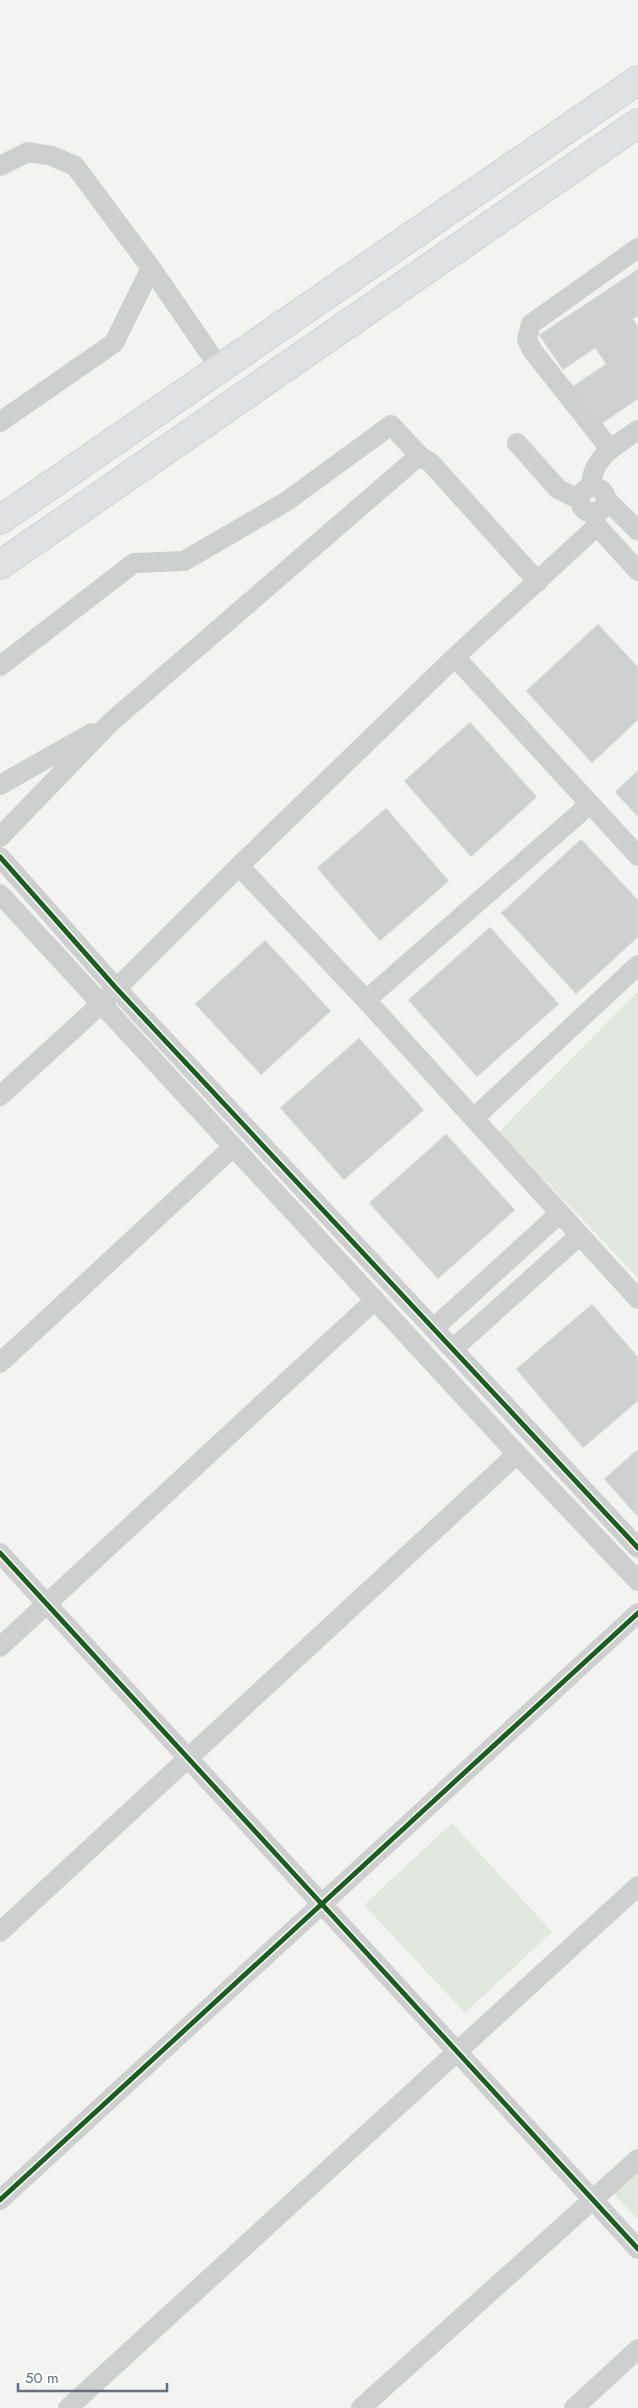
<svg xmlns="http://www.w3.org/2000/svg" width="638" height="2408" font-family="Jost,sans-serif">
<rect width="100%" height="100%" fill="#f3f4f2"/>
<g fill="#e2e7e0">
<polygon points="638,991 638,1278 499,1132"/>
<polygon points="452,1823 552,1932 465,2013 364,1905"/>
<polygon points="638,2171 638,2220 613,2193"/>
</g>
<g fill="#cfd1d1" stroke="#e2e3e2">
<polygon points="638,269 638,316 633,319 638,327 638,399 600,425 573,386 606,364 595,348 563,370 539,335"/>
<polygon points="598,624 638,667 638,720 592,763 526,691"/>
<polygon points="470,722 537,797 471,857 404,781"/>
<polygon points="638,770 638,817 615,792"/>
<polygon points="386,808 449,881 380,941 317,868"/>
<polygon points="581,839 638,900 638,937 576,994 501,913"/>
<polygon points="490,927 559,1004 477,1077 408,1000"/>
<polygon points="265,940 331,1011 261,1075 195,1004"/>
<polygon points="359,1038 424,1110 344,1180 280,1108"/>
<polygon points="446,1134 515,1210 438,1279 369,1203"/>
<polygon points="592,1304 638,1357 638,1401 583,1448 516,1369"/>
<polygon points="638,1449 638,1517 604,1479"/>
</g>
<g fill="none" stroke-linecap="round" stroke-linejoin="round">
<defs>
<g id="highway">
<polyline points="0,520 638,80"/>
<polyline points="0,565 638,123"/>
</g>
</defs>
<use href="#highway" stroke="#d0d1d1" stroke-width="30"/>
<g stroke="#cecfcf" stroke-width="20">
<polyline points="0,166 28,152 52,156 75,166 151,268 219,367"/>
<polyline points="0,422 114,343 151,268"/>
<polyline points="517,443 558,489 580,500"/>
<polyline points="610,449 532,350 527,339 531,324 638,248"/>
<path d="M591 487C591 458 616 445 638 430"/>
<circle cx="593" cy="500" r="13"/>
<polyline points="605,498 638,531"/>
<polyline points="597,526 638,571"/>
<polyline points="455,657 638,856"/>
<polyline points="0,666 134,563 184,561 287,501 391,425 421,457 430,462 538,582"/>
<polyline points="0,785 92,733"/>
<polyline points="0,837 111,722 413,461 421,457"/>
<polyline points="0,857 116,988 638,1548"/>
<polyline points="239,866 366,1000 638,1299"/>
<polyline points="0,894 517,1454 638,1581"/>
<polyline points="366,1000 590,804"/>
<polyline points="0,1096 101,1004 239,866 455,657 597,526 594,512"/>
<polyline points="474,1118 638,965"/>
<polyline points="434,1328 560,1213"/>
<polyline points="453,1349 580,1235"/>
<polyline points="0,1363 233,1147"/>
<polyline points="0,1553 638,2249"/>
<polyline points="0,1647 375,1300"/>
<polyline points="0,1932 517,1454"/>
<polyline points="0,2200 638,1613"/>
<polyline points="68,2408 638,1886"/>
<polyline points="361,2408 638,2159"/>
<polyline points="574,2408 638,2349"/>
</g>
<use href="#highway" stroke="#e0e1e2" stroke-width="28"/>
<defs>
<g id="cycleway">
<polyline points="0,857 116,988 638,1548"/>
<polyline points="0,1553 638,2249"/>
<polyline points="0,2200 638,1613"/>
</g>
</defs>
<use href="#cycleway" stroke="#fff" stroke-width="8"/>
<use href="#cycleway" stroke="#1b5e20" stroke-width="5"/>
</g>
<path d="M18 2383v8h149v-8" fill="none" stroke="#646f82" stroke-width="2.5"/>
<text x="25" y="2383" font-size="15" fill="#646f82" stroke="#ffffff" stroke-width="4" paint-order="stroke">50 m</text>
</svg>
